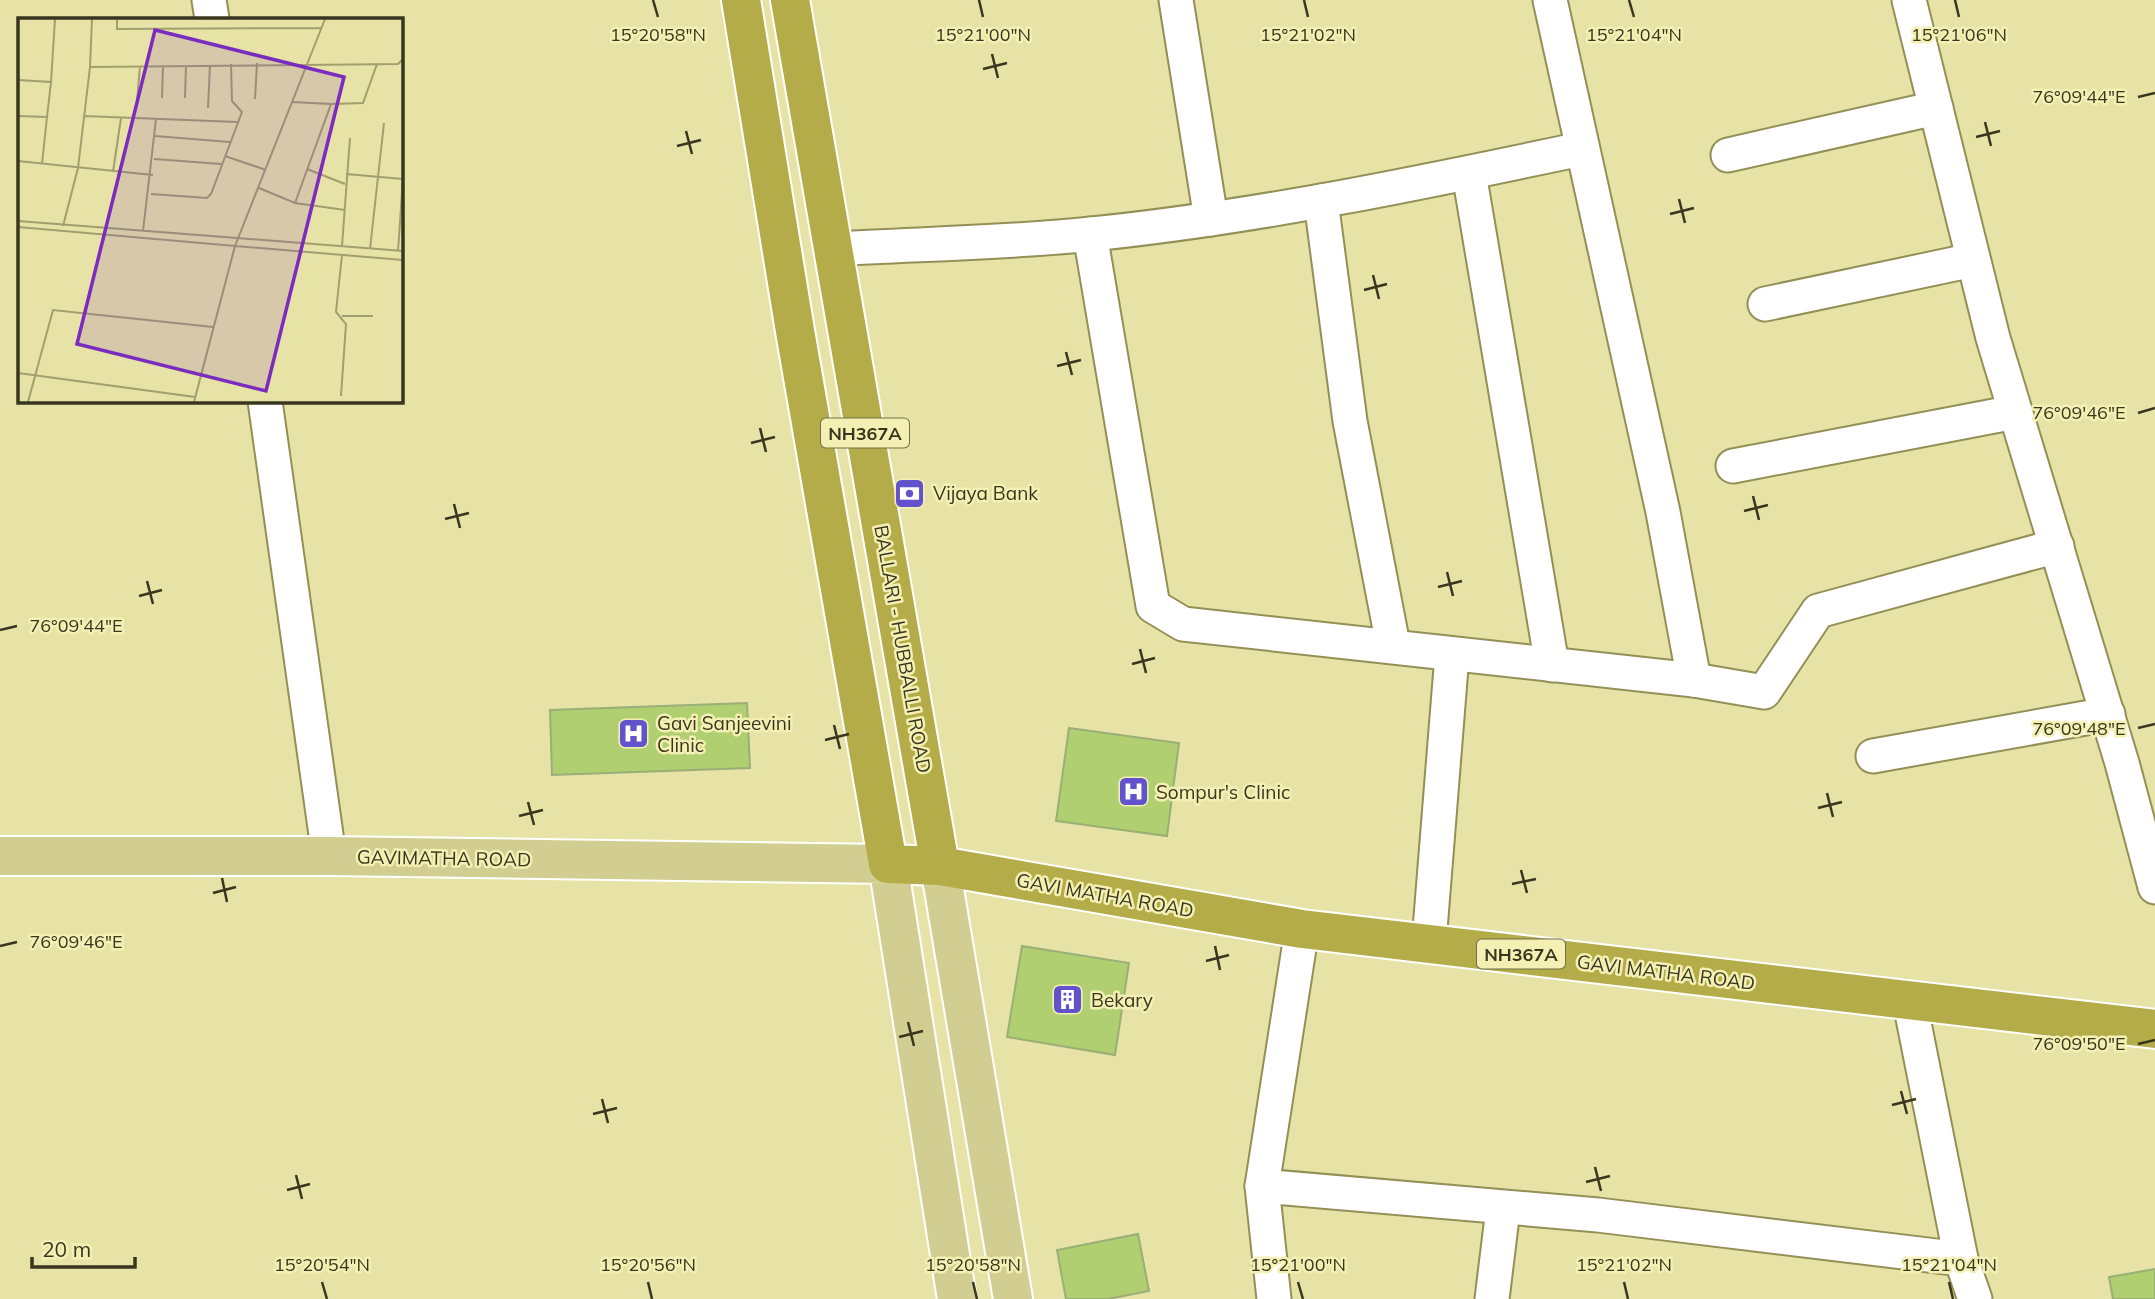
<svg xmlns="http://www.w3.org/2000/svg" width="2155" height="1299" font-family="Mulish,sans-serif">
<rect width="100%" height="100%" fill="#e7e3a6"/>
<g fill="#afcf70" stroke="#9aae77" stroke-width="2">
<polygon points="747,703 750,768 552,775 550,710"/>
<polygon points="1069,728 1179,743 1167,836 1056,821"/>
<polygon points="1022,946 1129,963 1115,1055 1007,1037"/>
<polygon points="1138,1234 1149,1291 1108,1299 1066,1299 1057,1250"/>
<polygon points="2155,1269 2155,1299 2113,1299 2109,1277"/>
</g>
<g fill="none" stroke-linecap="round" stroke-linejoin="round">
<defs>
<g id="minor">
<polyline points="209,0 212,19"/>
<polyline points="1176,0 1211,219"/>
<polyline points="1550,0 1663,512 1694,680"/>
<polyline points="1909,0 1993,338 2122,763 2155,887"/>
<polyline points="1728,155 1936,108"/>
<polyline points="1469,173 1552,665"/>
<polyline points="1321,201 1350,421 1393,645"/>
<polyline points="1090,234 1153,606 1183,624 1694,680 1764,692 1818,611 2057,546"/>
<path d="M833 249C919 244 1006 243 1092 234 1257 217 1420 183 1581 149"/>
<polyline points="1765,304 1973,260"/>
<polyline points="265,401 329,856"/>
<polyline points="1733,466 2015,412"/>
<polyline points="1873,756 2108,714"/>
<polyline points="1302,929 1262,1186 1598,1215 1961,1259 1910,1003"/>
<polyline points="1429,942 1452,655"/>
<polyline points="1262,1186 1274,1299"/>
<polyline points="1961,1259 1975,1299"/>
<polyline points="1492,1299 1503,1209"/>
</g>
<g id="major">
<polyline points="0,856 329,856 888,864 957,1299"/>
<polyline points="940,866 1013,1299"/>
</g>
<g id="highway">
<polyline points="741,0 795,331 888,864 940,866 1302,929 2155,1029"/>
<polyline points="790,0 940,866"/>
</g>
</defs>
<use href="#minor" stroke="#948f56" stroke-width="37"/>
<use href="#major" stroke="#fff" stroke-width="42"/>
<use href="#highway" stroke="#fff" stroke-width="42"/>
<use href="#minor" stroke="#fff" stroke-width="33"/>
<use href="#major" stroke="#d2cd91" stroke-width="38"/>
<use href="#highway" stroke="#b4ac48" stroke-width="38"/>
</g>
<path fill="none" stroke="#38361e" stroke-width="2.5" d="M653 0 658 17M979 0 983 17M1304 0 1308 17M1629 0 1634 17M1955 0 1959 17M992 54 998 78M983 69 1007 63M2138 97 2155 93M1985 122 1991 146M686 131 692 154M1976 137 2000 131M677 146 701 140M1679 199 1685 223M1670 214 1694 208M1373 275 1379 299M1364 290 1387 284M1066 352 1072 375M1057 366 1081 360M2138 413 2155 408M760 428 766 452M751 443 775 437M1753 496 1759 520M454 504 460 528M1744 511 1768 505M445 519 469 513M1447 572 1453 596M147 581 153 604M1438 587 1462 581M139 596 162 590M0 630 17 626M1140 649 1146 673M1132 664 1155 658M834 725 840 749M2138 728 2155 724M825 740 849 734M1827 793 1833 817M528 802 534 825M1818 808 1842 802M519 816 543 810M1521 870 1527 893M222 878 227 902M1512 884 1536 879M213 893 236 887M0 946 17 942M1215 946 1220 970M1206 961 1229 955M908 1022 914 1046M899 1037 923 1031M2138 1044 2155 1040M1901 1091 1907 1114M602 1099 608 1123M1892 1105 1916 1099M593 1114 617 1108M1595 1167 1601 1191M296 1175 302 1199M1586 1182 1610 1176M287 1190 310 1184M322 1282 327 1299M648 1282 652 1299M973 1282 977 1299M1298 1282 1303 1299M1624 1282 1628 1299M1949 1282 1953 1299"/>
<defs>
<symbol id="bank-square" viewBox="-11 -11 22 22"><rect x="-9" y="-9" width="18" height="18" rx="4" fill="#6252cb" stroke="#f4f0b3"/><path d="M-6-4H6V4H-6ZM0-2.3a2.3 2.3 0 1 0 0 4.6a2.3 2.3 0 1 0 0-4.6Z" fill="#fff"/></symbol>
<symbol id="hospital-square" viewBox="-11 -11 22 22"><rect x="-9" y="-9" width="18" height="18" rx="4" fill="#6252cb" stroke="#f4f0b3"/><path d="M-5-5h3v3.5h4V-5h3V5h-3V1.5h-4V5h-3Z" fill="#fff"/></symbol>
<symbol id="building-square" viewBox="-11 -11 22 22"><rect x="-9" y="-9" width="18" height="18" rx="4" fill="#6252cb" stroke="#f4f0b3"/><path d="M-4-6H4V6H1V3H-1V6H-4ZM-2.5-4.3h1.7v1.8h-1.7ZM.8-4.3h1.7v1.8H.8ZM-2.5-1h1.7V.8h-1.7ZM.8-1h1.7V.8H.8Z" fill="#fff"/></symbol>
</defs>
<g fill-rule="evenodd">
<use href="#bank-square" x="892" y="476" width="35" height="35"/>
<use href="#hospital-square" x="616" y="716" width="35" height="35"/>
<use href="#hospital-square" x="1116" y="774" width="35" height="35"/>
<use href="#building-square" x="1050" y="982" width="35" height="35"/>
</g>
<g text-anchor="middle" dominant-baseline="central" stroke-width="5" stroke-linejoin="round" paint-order="stroke">
<g fill="#f4f0b3" stroke="#706e4b" stroke-width="2">
<rect x="821" y="418.5" width="88" height="29" rx="5"/>
<rect x="1477" y="939.5" width="88" height="29" rx="5"/>
</g>
<g font-size="18" font-weight="bold" fill="#38361e">
<text x="865" y="433">NH367A</text>
<text x="1521" y="954">NH367A</text>
</g>
<g font-size="19" fill="#38361e" stroke="#f4f0b3" text-anchor="start">
<text x="933" y="493">Vijaya Bank</text>
<text x="657" y="723">Gavi Sanjeevini<tspan x="657" dy="22">Clinic</tspan></text>
<text x="1156" y="792">Sompur's Clinic</text>
<text x="1091" y="1000">Bekary</text>
</g>
<g font-size="19" fill="#38361e" stroke="#f4f0b3">
<text transform="translate(903 649) rotate(80)">BALLARI - HUBBALLI ROAD</text>
<text transform="translate(444 858) rotate(1)">GAVIMATHA ROAD</text>
<text transform="translate(1105 895) rotate(10)">GAVI MATHA ROAD</text>
<text transform="translate(1666 972) rotate(7)">GAVI MATHA ROAD</text>
</g>
</g>
<g transform="translate(18 18)">
<rect width="385" height="385" fill="#e7e3a6"/>
<path fill="none" stroke="#a19e70" stroke-width="2" d="M74 1 72 49 380 46 385 41M99 1V11L304 10M0 62 33 64 29 99M33 64 37 1M144 80 145 48M167 80 168 48M237 81 239 45M119 83 122 48M313 86 345 85 359 46M190 90 192 47M0 98 29 99 24 146M66 98 219 104M137 118 212 124M207 138 248 152M136 141 203 146M0 143 135 157M289 151 327 166M95 154 103 100M328 156 385 161M241 170 277 185 313 86 274 84M133 176 189 180 193 176 224 94 214 83 213 46M277 185 327 192M0 203 219 220M45 208 60 150 72 49M0 209 217 228 307 1M125 213 138 101M219 220 385 233M324 228 332 120M352 231 366 105M380 233 385 160M324 298H355M0 355 177 379M323 378 328 306 318 294 324 237M10 384 35 292 195 309M176 384 217 228 385 242"/>
<path fill="#7b2cbf" fill-opacity="0.15" stroke="#7b2cbf" stroke-width="3.5" d="M137 12 326 59 248 373 59 326Z"/>
<rect width="385" height="385" fill="none" stroke="#38361e" stroke-width="3.5"/>
</g>
<g font-size="18" text-anchor="middle" fill="#38361e" stroke="#f4f0b3" stroke-width="5" stroke-linejoin="round" paint-order="stroke">
<text x="658" y="41">15°20'58"N</text>
<text x="983" y="41">15°21'00"N</text>
<text x="1308" y="41">15°21'02"N</text>
<text x="1634" y="41">15°21'04"N</text>
<text x="1959" y="41">15°21'06"N</text>
<text x="2079" y="103">76°09'44"E</text>
<text x="2079" y="419">76°09'46"E</text>
<text x="76" y="632">76°09'44"E</text>
<text x="2079" y="735">76°09'48"E</text>
<text x="76" y="948">76°09'46"E</text>
<text x="2079" y="1050">76°09'50"E</text>
<text x="322" y="1271">15°20'54"N</text>
<text x="648" y="1271">15°20'56"N</text>
<text x="973" y="1271">15°20'58"N</text>
<text x="1298" y="1271">15°21'00"N</text>
<text x="1624" y="1271">15°21'02"N</text>
<text x="1949" y="1271">15°21'04"N</text>
</g>
<path d="M32 1257v10h103v-10" fill="none" stroke="#38361e" stroke-width="3.5"/>
<text x="42" y="1257" font-size="21" fill="#38361e" stroke="#f4f0b3" stroke-width="5" paint-order="stroke">20 m</text>
</svg>
